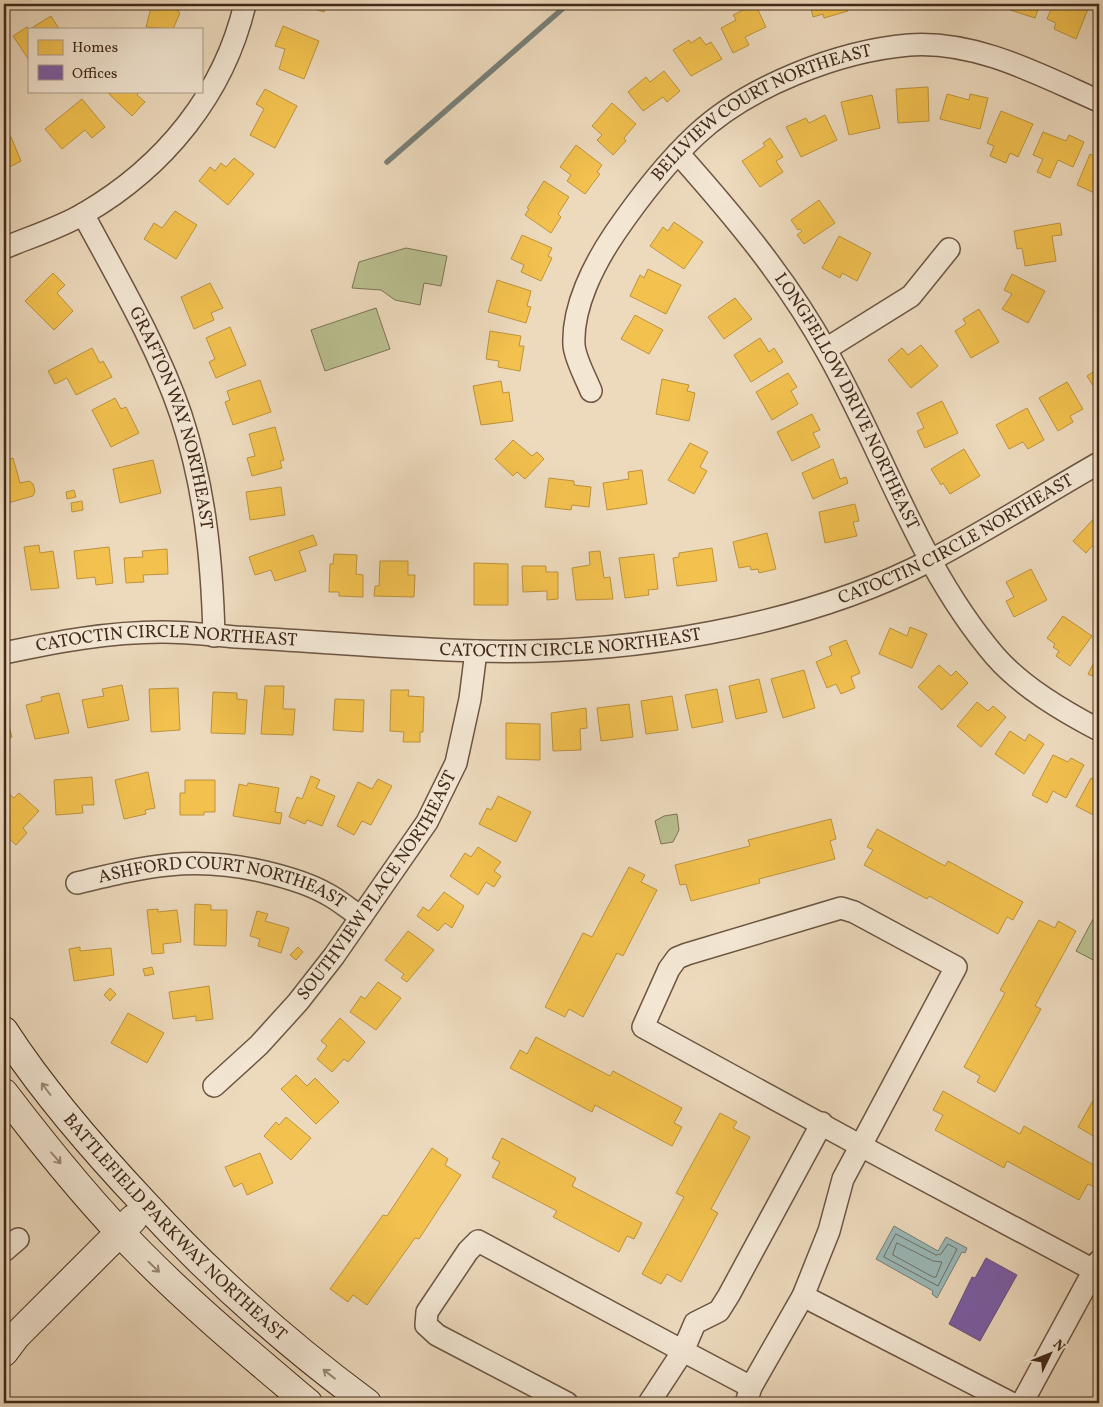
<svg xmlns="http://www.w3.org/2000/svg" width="1103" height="1407" font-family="Vollkorn,serif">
<rect width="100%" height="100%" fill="#eddabd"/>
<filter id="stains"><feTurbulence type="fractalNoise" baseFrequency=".004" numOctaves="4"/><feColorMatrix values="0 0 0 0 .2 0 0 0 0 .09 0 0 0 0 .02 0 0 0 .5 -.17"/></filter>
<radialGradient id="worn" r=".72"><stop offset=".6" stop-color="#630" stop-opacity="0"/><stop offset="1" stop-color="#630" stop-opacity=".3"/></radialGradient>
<g fill="#b9bf90" stroke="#7d7454">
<polygon points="406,248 447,256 441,286 424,283 420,305 395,300 381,290 352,288 359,262"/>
<polygon points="376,308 390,349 325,371 311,330"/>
<polygon points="677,814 679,830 673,842 661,844 655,821 664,816"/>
<polygon points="1099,908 1099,963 1076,951"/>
</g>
<polygon fill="#9bb9b8" stroke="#777f78" points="894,1226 938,1251 946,1237 967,1248 965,1253 962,1252 937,1298 932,1294 933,1291 876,1259"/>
<g fill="#f2c14e" stroke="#bd933e">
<polygon points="152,4 190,4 189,7 180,5 178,12 180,13 173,29 146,27"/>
<polygon points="297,4 327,4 324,12"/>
<polygon points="755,4 766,27 745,37 749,45 733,53 721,28 736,20 733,15"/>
<polygon points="810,4 846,4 848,11 824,18 823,14 813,17"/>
<polygon points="864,4 894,4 894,6 865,10"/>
<polygon points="1002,4 1040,4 1035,18 1001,7"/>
<polygon points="1053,4 1090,4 1076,39 1054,29 1056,23 1047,19"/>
<polygon points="51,16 59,29 30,29"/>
<polygon points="283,26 319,41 304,79 279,69 285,49 275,46"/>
<polygon points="27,27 29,29 29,60 13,36"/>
<polygon points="700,37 706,45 711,42 722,59 691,76 673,50 689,40 691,43"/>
<polygon points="664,71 680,91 667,102 663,97 643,111 628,92 646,77 650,82"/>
<polygon points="928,87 929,121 898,123 896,89"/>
<polygon points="265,89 297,106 275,148 250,135 264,109 256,104"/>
<polygon points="106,91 140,91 137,95 145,102 132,116"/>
<polygon points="947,94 969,100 970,94 988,98 980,129 940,119"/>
<polygon points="872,95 880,128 849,135 841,102"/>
<polygon points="82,99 105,127 92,138 85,130 62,149 45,129"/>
<polygon points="612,103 636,124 624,138 626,141 613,155 597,140 602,135 592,126"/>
<polygon points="1001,111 1033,124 1018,157 1010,153 1006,163 990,156 994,146 987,143"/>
<polygon points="825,115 837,140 801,157 786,127 806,118 809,123"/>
<polygon points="1043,132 1066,141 1069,135 1084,142 1073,167 1058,160 1050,178 1037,172 1043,159 1033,155"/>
<polygon points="11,137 21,161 4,170 4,140"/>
<polygon points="770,138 783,157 776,161 783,172 760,187 742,161 765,146 763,143"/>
<polygon points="576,145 602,165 597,172 600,174 585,194 567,181 571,175 560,167"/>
<polygon points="1090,154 1099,158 1099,195 1077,185"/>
<polygon points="234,158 254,174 228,205 199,181 210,167 215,171 221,163 226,167"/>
<polygon points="544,181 569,197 558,214 561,217 551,233 525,215 529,209 527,208"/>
<polygon points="819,200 835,223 804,244 797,235 802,231 800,229 798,230 791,220"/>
<polygon points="175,211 197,225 176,259 144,239 154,223 162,228"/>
<polygon points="674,222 703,242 684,269 650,246 663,227 668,231"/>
<polygon points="1060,223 1062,235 1052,236 1056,261 1025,266 1022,248 1017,249 1014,231"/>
<polygon points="522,235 552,248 548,256 552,258 541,281 521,272 524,265 511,259"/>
<polygon points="839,236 871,253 857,281 842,273 840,278 822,268"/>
<polygon points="648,269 681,285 666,314 630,296 640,275 644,278"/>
<polygon points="53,273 65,285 57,293 73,311 54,330 25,301"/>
<polygon points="1012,274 1045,291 1028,323 1002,309 1012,294 1004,290"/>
<polygon points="497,280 531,291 527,306 531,307 526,323 488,312"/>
<polygon points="210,283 223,308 211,313 214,320 194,329 181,297"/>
<polygon points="735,298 752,319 724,339 708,317"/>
<polygon points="979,309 999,342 971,358 955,331 966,324 963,319"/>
<polygon points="635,315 663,330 649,354 621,339"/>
<polygon points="230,327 246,365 216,378 209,362 215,359 206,338"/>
<polygon points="490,331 521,336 519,346 524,346 520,371 498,367 499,361 486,359"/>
<polygon points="760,338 769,352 774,348 783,362 751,382 734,355"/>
<polygon points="921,345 938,366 911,388 888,360 902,348 908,355"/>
<polygon points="92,348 100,363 103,361 112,377 76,395 67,378 55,384 48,371"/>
<polygon points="1099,368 1099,395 1087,376"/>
<polygon points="788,373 797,387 791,391 798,404 772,420 756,392"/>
<polygon points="662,379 689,385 687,391 695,393 689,421 656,414"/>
<polygon points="260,380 271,412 233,425 225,402 230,400 227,391"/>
<polygon points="501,381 503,393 509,392 513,421 481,425 473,386"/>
<polygon points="1067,382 1083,409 1070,416 1073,422 1058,431 1039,398"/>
<polygon points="115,398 121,409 126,407 139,433 111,447 92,410"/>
<polygon points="942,401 958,433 925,448 917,431 924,428 917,413"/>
<polygon points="1027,408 1044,440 1028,449 1023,442 1009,449 996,425"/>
<polygon points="812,414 820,430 813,433 820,447 792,461 777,432"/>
<polygon points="275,427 284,460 280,461 282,468 252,476 247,458 255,456 249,434"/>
<polygon points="513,440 532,456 537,452 544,459 525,479 517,472 513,476 495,459"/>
<polygon points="690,443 708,452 700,467 707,471 694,494 668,480"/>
<polygon points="964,449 980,476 950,494 943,483 941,485 931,469"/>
<polygon points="13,458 20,483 29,481 33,484 35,491 33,496 4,504 4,461"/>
<polygon points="833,459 840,479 846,477 848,483 813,499 802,473"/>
<polygon points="153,460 161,493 120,503 113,469"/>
<polygon points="642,470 647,504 607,510 603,483 629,479 628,472"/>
<polygon points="549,478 574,481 574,485 591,487 589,507 572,505 571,510 545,507"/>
<polygon points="281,487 285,515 250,520 246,492"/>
<polygon points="74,490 76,497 67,499 66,492"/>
<polygon points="82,501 83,510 72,512 71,503"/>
<polygon points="855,504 859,521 853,522 857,536 825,543 819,512"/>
<polygon points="1099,513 1099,550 1093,545 1086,553 1073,541"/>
<polygon points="767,533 776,569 759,573 758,569 751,570 750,566 739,568 733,542"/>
<polygon points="313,535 317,545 299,551 306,571 275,581 271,570 255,575 249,557"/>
<polygon points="39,545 40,553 53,551 59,588 31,590 24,547"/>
<polygon points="109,547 113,583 96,585 95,577 77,579 74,551"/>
<polygon points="712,548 717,581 677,586 673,558 679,557 679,553"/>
<polygon points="167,549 168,574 143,575 144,582 126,583 124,558 143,557 142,551"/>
<polygon points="600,551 604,578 610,577 613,599 576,600 572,568 590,565 589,552"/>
<polygon points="334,554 357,555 356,574 363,575 363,597 339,596 339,592 329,592 330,564 333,564"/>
<polygon points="654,554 658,589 648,590 649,595 625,598 619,558"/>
<polygon points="4,558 10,595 4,596"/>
<polygon points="380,561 408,561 408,575 415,575 414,597 374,596 375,586 379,586"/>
<polygon points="474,563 508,564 508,605 474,605"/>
<polygon points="522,566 546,566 546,572 558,572 558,599 547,600 547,591 523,592"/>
<polygon points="1031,569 1047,600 1014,617 1006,601 1014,597 1006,582"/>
<polygon points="1063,616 1092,636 1070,666 1056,656 1059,651 1053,647 1055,644 1047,638"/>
<polygon points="910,627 927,634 912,668 879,654 890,628 907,636"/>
<polygon points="846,640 860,673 851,677 855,688 841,694 836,684 827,688 816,662 832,655 829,647"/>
<polygon points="1099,653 1099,679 1088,674"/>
<polygon points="939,665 951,676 956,671 968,683 942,710 918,687"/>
<polygon points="804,670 815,708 783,718 771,679"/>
<polygon points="759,679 767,712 736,719 729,686"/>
<polygon points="122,685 129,720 88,728 82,700 104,696 102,689"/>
<polygon points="265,686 284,686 283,709 295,709 293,735 261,734"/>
<polygon points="178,688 180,730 151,732 149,689"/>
<polygon points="717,689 723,722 692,728 685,695"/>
<polygon points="391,690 409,690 408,696 424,697 423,732 420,732 420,742 403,742 404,732 390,731"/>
<polygon points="213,692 237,693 237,699 247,700 245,734 211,733"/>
<polygon points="59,693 69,733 35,739 26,705 42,701 41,697"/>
<polygon points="672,696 678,730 646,734 641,701"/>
<polygon points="335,699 364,700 363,732 333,730"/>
<polygon points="977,702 988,711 993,706 1006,717 981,747 957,726"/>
<polygon points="629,704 633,737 601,741 597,708"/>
<polygon points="4,708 12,737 4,739"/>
<polygon points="586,708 587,728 580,729 581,750 553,751 551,713"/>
<polygon points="506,723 540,724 540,760 506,759"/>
<polygon points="1010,731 1025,741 1029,734 1044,744 1024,774 995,754"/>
<polygon points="1053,755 1068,762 1071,758 1084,765 1066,798 1053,791 1047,803 1032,795"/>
<polygon points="148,772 155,808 145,810 146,814 124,819 115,780"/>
<polygon points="311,776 320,780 316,788 335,796 322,826 307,820 305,824 289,817 297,797 302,799"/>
<polygon points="92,777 94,805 82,805 83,813 56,815 54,780"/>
<polygon points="1091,778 1099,783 1099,818 1076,806"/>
<polygon points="378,779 392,786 371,825 362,821 354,835 337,826 358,782 372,789"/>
<polygon points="185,780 215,780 215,812 204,812 204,815 180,815 180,793 185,793"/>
<polygon points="248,783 279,788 275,812 282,813 280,824 233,816 239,784 247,786"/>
<polygon points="8,793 14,798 19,793 39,811 23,828 27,833 16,845 4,834 4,798"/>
<polygon points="498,796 531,812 516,842 479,824 487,808 491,810"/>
<polygon points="831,819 836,839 830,841 835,859 759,879 760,883 691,901 686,884 680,885 675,865 750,846 748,840"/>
<polygon points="877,829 945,866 948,861 1023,902 1013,920 1007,917 998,934 929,896 927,899 864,865 873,850 867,847"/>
<polygon points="478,847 501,862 494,871 501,876 494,887 486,882 478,895 450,876 465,853 471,857"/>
<polygon points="629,867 645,875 641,882 657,890 623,956 617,953 583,1017 569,1009 565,1017 545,1007 583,933 592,937"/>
<polygon points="444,892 464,906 452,928 445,923 438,931 417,916 423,907 429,911"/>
<polygon points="195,904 211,905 211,910 227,910 226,946 194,945"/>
<polygon points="158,909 158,912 177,910 181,942 163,944 164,953 152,954 147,910"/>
<polygon points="257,911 268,914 265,921 289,928 281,953 258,946 260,939 250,936"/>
<polygon points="1039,920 1055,928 1058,921 1076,931 1035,1006 1041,1009 995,1092 977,1082 980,1076 964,1067 1005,993 1000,990"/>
<polygon points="408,931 434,950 407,982 401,978 404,974 385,960"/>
<polygon points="80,947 80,951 111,948 114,975 74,981 69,949"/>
<polygon points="298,947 303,952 296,960 290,955"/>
<polygon points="152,967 154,974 145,976 143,969"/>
<polygon points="378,982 401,998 376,1030 350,1012 361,996 365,999"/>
<polygon points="209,986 213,1019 196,1021 196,1016 173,1019 169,992"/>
<polygon points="110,988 116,994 110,1001 104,995"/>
<polygon points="128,1013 164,1033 147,1063 111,1043"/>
<polygon points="340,1018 365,1042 348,1062 344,1059 332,1072 317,1059 327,1046 321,1041"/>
<polygon points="536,1037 610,1076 613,1071 682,1108 674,1123 682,1127 672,1146 595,1105 592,1112 510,1068 520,1050 527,1054"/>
<polygon points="296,1075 307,1086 315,1078 339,1102 316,1124 281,1089"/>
<polygon points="1099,1090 1099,1131 1095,1137 1078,1127"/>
<polygon points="943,1091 1020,1134 1024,1126 1099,1168 1099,1178 1094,1187 1088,1184 1079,1200 1007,1161 1004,1168 935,1130 943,1115 933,1110"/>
<polygon points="720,1113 737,1122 733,1128 750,1137 711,1209 718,1213 681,1282 667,1274 661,1284 642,1274 684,1197 676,1193"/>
<polygon points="286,1117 311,1138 291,1160 264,1136 276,1122 279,1125"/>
<polygon points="502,1138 576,1178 572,1186 642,1223 634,1239 627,1236 619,1252 553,1217 557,1211 492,1177 500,1162 492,1158"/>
<polygon points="432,1148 448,1159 445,1165 461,1175 419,1239 415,1238 367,1305 353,1295 348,1302 330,1289 383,1215 387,1216"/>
<polygon points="260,1153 273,1183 247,1195 242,1183 234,1187 225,1167"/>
</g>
<polygon fill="#7b5ea7" stroke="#6a4e7c" points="986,1258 1017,1275 980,1341 949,1324 972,1277 975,1278"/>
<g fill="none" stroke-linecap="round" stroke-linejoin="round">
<g stroke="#6e7168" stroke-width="1">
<polygon points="896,1234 936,1255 941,1254 948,1244 957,1249 938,1286 884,1257"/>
<polygon points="897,1243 933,1261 942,1262 936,1277 933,1277 893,1255"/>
</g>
<polyline stroke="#777f78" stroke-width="5.5" points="387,162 568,4"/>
<defs>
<g id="minor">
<path id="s1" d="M678 153C733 215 787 279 827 352 884 453 919 567 995 656 1022 687 1063 711 1099 730"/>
<path id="s2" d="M83 214C118 279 157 345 181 415 205 488 212 560 214 636"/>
<path d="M4 248C30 237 60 228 85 213 164 167 224 94 245 4"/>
<polyline points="826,349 911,296 949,249"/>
<path id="s3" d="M591 391C586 378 575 359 574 345 572 307 594 264 615 233 639 198 665 164 696 135 748 86 839 51 909 45 976 40 1040 75 1099 101"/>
<path id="s4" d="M4 653C56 642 108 632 162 632 187 632 211 635 236 637 316 641 396 649 476 651 624 655 798 629 931 560 988 530 1043 495 1099 463"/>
<path id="s5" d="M77 883C147 866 193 855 265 872 286 877 308 883 327 894 339 900 350 910 361 917"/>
<path id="s6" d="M214 1086 259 1045 298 1002 334 956 427 822 456 763 470 699 476 651"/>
<polyline points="4,1251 18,1239"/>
<polyline points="803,1296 1011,1403"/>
<polyline points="751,1387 683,1351 695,1323 719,1311 729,1295 822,1123"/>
<polyline points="567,1403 437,1335 426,1325 427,1312 468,1251 478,1241 683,1351 649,1403"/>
<polyline points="746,1403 751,1387 803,1296 829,1231 843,1179 956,967 854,912 841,908 687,954 677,958 669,969 643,1027 861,1146 1099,1273"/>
<polyline points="1022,1403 1099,1261"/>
</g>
<g id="secondary">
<path id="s7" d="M4 1031C44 1093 94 1150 145 1204 212 1277 287 1344 367 1403"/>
<path d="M4 1093C46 1148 90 1203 139 1252 192 1306 250 1354 308 1403"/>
<polyline points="4,1352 16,1336 133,1219"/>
</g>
</defs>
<use href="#minor" stroke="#6c5542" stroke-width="24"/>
<use href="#secondary" stroke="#412919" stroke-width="30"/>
<use href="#minor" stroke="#f3e7d4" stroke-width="21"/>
<use href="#secondary" stroke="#f3e7d4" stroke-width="28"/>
</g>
<defs><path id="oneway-shaft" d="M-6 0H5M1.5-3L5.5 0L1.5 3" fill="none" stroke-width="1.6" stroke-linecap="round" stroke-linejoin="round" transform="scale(1.25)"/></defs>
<g stroke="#9a8876">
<use href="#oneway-shaft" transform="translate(46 1089) rotate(-127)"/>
<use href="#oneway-shaft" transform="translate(56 1158) rotate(49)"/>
<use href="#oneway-shaft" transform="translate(154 1267) rotate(44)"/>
<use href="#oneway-shaft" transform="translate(329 1374) rotate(-142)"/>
</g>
<g text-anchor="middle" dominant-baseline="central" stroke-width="5" stroke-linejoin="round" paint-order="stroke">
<g font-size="18" fill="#412919" stroke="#f3e7d4">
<text stroke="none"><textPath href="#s3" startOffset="366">BELLVIEW COURT NORTHEAST</textPath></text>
<text stroke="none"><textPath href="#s1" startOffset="302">LONGFELLOW DRIVE NORTHEAST</textPath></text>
<text stroke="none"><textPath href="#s2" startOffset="224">GRAFTON WAY NORTHEAST</textPath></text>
<text stroke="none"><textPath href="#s4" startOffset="974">CATOCTIN CIRCLE NORTHEAST</textPath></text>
<text stroke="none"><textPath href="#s4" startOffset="569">CATOCTIN CIRCLE NORTHEAST</textPath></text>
<text stroke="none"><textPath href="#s4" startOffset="164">CATOCTIN CIRCLE NORTHEAST</textPath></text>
<text stroke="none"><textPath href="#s6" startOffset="260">SOUTHVIEW PLACE NORTHEAST</textPath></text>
<text stroke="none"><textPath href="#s5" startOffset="149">ASHFORD COURT NORTHEAST</textPath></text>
<text stroke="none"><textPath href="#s7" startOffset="261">BATTLEFIELD PARKWAY NORTHEAST</textPath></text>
</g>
</g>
<rect width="1103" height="1407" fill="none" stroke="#eddabd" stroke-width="20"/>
<rect x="5" y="5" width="1093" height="1397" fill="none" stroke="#412919" stroke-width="2.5"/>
<rect x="10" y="10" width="1083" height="1387" fill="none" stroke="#412919"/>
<rect x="28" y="28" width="175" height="65" fill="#f3e7d4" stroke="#ac9b89"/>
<rect x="38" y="40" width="25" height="15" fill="#f2c14e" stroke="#ac9b89"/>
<text x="72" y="52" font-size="15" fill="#412919">Homes</text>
<rect x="38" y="65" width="25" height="15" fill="#7b5ea7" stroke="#ac9b89"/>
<text x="72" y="78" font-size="15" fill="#412919">Offices</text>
<g transform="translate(1050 1354) rotate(47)" stroke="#f3e7d4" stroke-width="4" paint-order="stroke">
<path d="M0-4L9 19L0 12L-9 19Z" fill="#412919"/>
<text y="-8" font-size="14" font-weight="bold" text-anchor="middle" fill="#412919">N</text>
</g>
<rect width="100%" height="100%" filter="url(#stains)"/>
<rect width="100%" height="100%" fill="url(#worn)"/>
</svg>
